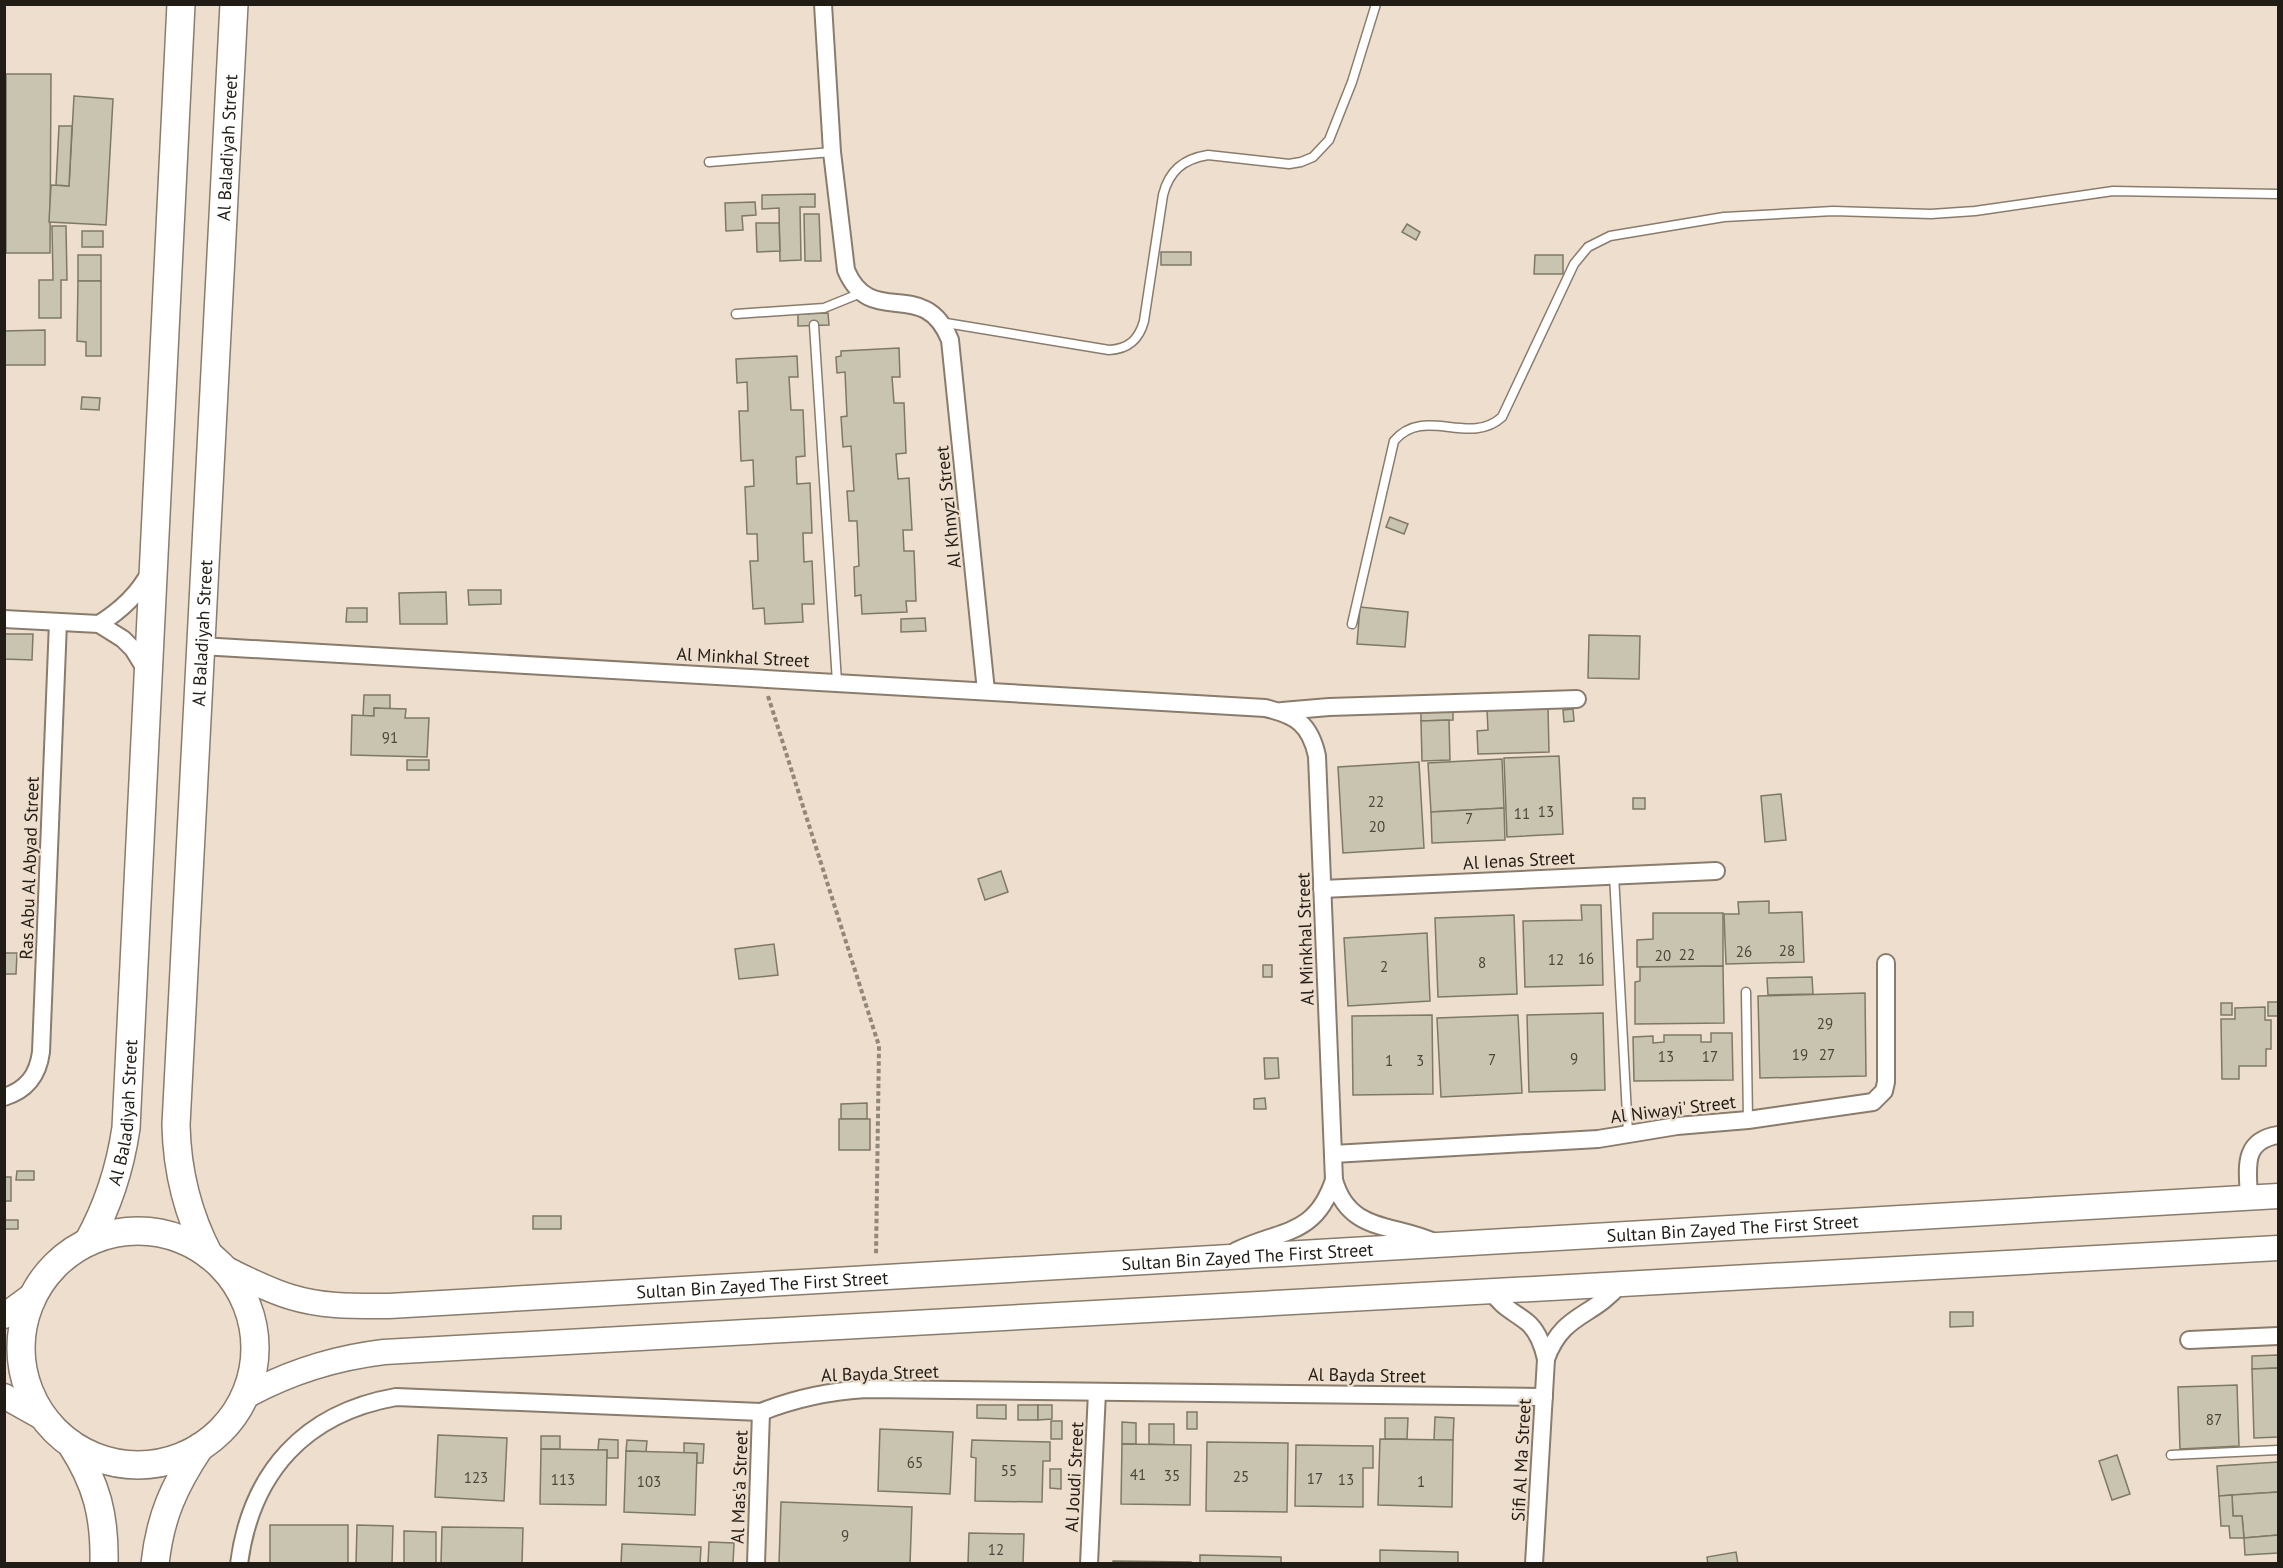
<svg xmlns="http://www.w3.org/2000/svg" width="2283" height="1568" font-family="'PT Sans',sans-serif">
<rect width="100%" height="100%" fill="#eedecd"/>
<g fill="#c8c4af" stroke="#7d7966" stroke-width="1.5">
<polygon points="6,74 51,74 50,253 6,253"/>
<polygon points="74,96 113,99 106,225 49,222 51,185 69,186"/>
<polygon points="59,126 72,126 69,186 56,185"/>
<polygon points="815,194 815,207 800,207 801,260 780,261 779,208 762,209 762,195"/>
<polygon points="755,202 756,215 742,216 743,230 726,231 725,203"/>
<polygon points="804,214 819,214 821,261 805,261"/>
<polygon points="756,223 779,223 780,251 757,252"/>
<polygon points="1407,224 1420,232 1416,240 1402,232"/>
<polygon points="52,226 66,226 67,280 61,280 61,318 39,318 39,280 53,280"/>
<rect x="82" y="231" width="21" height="16"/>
<rect x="1161" y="252" width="30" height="13"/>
<rect x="78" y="255" width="23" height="26"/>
<polygon points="1535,255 1563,255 1563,274 1534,274"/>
<polygon points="78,281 101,281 101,356 86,356 86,342 77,341"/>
<polygon points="828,313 829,325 798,326 798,314"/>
<polygon points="45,330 45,365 4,365 4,331"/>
<polygon points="899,348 900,377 892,377 894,403 904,403 906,453 896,454 898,479 909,478 912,530 903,530 904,551 914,551 916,601 906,601 907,612 862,614 861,595 855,596 854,567 859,566 857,521 849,521 847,491 854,491 851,446 843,447 841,417 847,416 845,372 837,373 836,357 841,356 841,351"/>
<polygon points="797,356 798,377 789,377 791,410 803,410 805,456 796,457 797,484 810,483 812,533 803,533 804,562 812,561 814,604 802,604 803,622 765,624 764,608 753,609 750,561 758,561 757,534 747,534 745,487 754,486 753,460 741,461 739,411 748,411 747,382 737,383 736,359"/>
<polygon points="82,397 100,398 99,410 81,409"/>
<polygon points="1390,517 1408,524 1404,534 1386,527"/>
<polygon points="468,590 501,590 501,604 469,605"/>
<polygon points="446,592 447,624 400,624 399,593"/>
<polygon points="1360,607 1408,612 1405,647 1357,644"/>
<polygon points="347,608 367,608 367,622 346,622"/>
<polygon points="925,618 926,631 901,632 901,619"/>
<polygon points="4,634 33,634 32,660 4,659"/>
<polygon points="1589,635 1640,636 1639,679 1588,678"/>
<polygon points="364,695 390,695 390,709 374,708 374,716 363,716"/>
<polygon points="374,708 406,709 405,718 429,718 427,757 351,755 352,715 374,716"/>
<polygon points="1548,708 1549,752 1478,754 1477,731 1488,730 1487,710"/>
<polygon points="1573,709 1574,721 1564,722 1563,710"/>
<polygon points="1453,710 1453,720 1421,721 1421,711"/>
<polygon points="1449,720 1450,760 1422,761 1421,721"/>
<polygon points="1559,756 1563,834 1507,837 1504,758"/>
<polygon points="1502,759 1504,808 1431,812 1428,763"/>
<rect x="407" y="760" width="22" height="10"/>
<polygon points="1419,762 1424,848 1343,853 1338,767"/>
<polygon points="1781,794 1786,840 1765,842 1761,796"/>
<rect x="1633" y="798" width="12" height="11"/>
<polygon points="1504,808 1505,840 1432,843 1431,812"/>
<polygon points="1001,871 1008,892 985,900 978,879"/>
<polygon points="1769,901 1769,913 1802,912 1804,962 1726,964 1724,914 1739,914 1738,902"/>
<polygon points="1581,905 1601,905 1603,985 1525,987 1523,921 1582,920"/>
<polygon points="1653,913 1723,913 1723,966 1637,967 1637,940 1653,939"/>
<polygon points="1514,915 1517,994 1438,997 1435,918"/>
<polygon points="1427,933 1430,1001 1348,1006 1344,938"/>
<polygon points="774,944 778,975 739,979 735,949"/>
<polygon points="4,953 17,953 16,974 4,974"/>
<rect x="1263" y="965" width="9" height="12"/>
<polygon points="1723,966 1724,1023 1635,1024 1635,982 1640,981 1640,967"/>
<polygon points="1812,977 1813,994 1768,995 1767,978"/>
<polygon points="1865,993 1866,1076 1760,1078 1758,996"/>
<rect x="2268" y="1002" width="10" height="14"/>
<rect x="2221" y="1003" width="11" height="12"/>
<polygon points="2265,1007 2265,1020 2271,1020 2271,1049 2266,1049 2266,1066 2239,1066 2239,1079 2222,1079 2221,1019 2235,1019 2235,1008"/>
<polygon points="1603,1013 1605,1090 1529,1092 1527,1015"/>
<polygon points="1432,1015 1433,1094 1353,1095 1352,1016"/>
<polygon points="1518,1015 1522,1093 1441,1097 1437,1018"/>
<polygon points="1711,1033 1732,1033 1733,1080 1634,1081 1633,1037 1653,1036 1653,1043 1664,1042 1664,1035 1701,1035 1701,1042 1711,1042"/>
<polygon points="1264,1058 1278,1058 1279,1078 1265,1079"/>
<polygon points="1265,1098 1266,1109 1254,1109 1254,1099"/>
<polygon points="867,1103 867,1119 841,1119 841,1104"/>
<rect x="839" y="1119" width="31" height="31"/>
<polygon points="17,1171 34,1171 34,1180 16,1180"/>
<rect x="4" y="1177" width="7" height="24"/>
<rect x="533" y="1216" width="28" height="13"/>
<rect x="4" y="1220" width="14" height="9"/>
<polygon points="1950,1312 1973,1312 1973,1326 1950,1327"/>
<polygon points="2278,1355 2278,1368 2252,1369 2252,1356"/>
<polygon points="2278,1368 2278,1437 2254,1438 2252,1369"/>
<polygon points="2237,1385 2239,1446 2180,1449 2178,1387"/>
<polygon points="977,1405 1006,1405 1006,1419 977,1418"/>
<rect x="1018" y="1405" width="20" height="15"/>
<polygon points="1038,1405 1052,1405 1052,1419 1038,1420"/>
<rect x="1187" y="1412" width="10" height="17"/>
<polygon points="1435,1417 1454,1418 1453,1440 1434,1440"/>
<polygon points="1385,1418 1408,1418 1407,1439 1385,1439"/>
<rect x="1051" y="1421" width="11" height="18"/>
<polygon points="1122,1422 1136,1423 1136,1444 1122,1444"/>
<polygon points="1149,1424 1174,1424 1174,1445 1149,1444"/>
<polygon points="880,1429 953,1432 950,1494 878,1491"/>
<polygon points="438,1435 507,1438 504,1501 435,1497"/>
<rect x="541" y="1436" width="19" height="13"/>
<polygon points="599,1439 618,1440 618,1458 607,1458 607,1450 598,1450"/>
<polygon points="1380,1439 1453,1440 1452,1507 1378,1505"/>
<polygon points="627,1440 647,1441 646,1452 626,1451"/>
<polygon points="972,1440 1050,1442 1050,1461 1043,1461 1042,1502 975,1501 976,1458 971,1457"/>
<polygon points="1207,1442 1288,1443 1287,1512 1206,1511"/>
<polygon points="684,1443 704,1444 703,1463 697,1463 697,1453 684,1453"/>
<polygon points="1122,1444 1191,1445 1190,1505 1121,1504"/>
<polygon points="1296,1445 1373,1446 1373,1468 1363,1468 1363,1507 1295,1506"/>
<polygon points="541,1449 607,1450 606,1505 540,1504"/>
<polygon points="626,1451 697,1453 695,1515 624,1512"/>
<polygon points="2117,1455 2130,1494 2112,1500 2099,1461"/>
<polygon points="2278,1462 2278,1492 2219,1496 2217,1466"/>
<polygon points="1050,1469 1061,1469 1061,1489 1050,1488"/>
<polygon points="2278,1492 2278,1535 2244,1538 2242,1516 2233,1516 2232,1495"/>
<polygon points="2232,1495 2233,1516 2242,1516 2244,1538 2230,1538 2229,1526 2221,1526 2219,1496"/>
<polygon points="781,1502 912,1507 910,1564 779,1564"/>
<rect x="270" y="1525" width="78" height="39"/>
<polygon points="357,1525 393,1526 392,1564 356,1564"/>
<polygon points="442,1527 523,1528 522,1564 441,1564"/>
<polygon points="404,1531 436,1532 436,1564 404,1564"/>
<polygon points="969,1533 1024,1534 1023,1564 968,1564"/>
<polygon points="2278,1535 2278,1553 2245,1555 2244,1538"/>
<polygon points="709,1542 734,1543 733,1564 708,1564"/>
<polygon points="622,1544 701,1547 700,1564 621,1564"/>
<polygon points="1380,1550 1458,1552 1458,1564 1380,1564"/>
<polygon points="1736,1552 1738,1564 1708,1564 1707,1557"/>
<polygon points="1200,1555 1281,1557 1281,1564 1200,1564"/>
<polygon points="1113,1561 1191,1562 1191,1564 1113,1564"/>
</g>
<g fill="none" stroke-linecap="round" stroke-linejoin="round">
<defs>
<g id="service">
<polyline points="709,162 832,152"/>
<polyline points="736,314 824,308 861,293"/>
<path d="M940 322 1109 350C1128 349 1139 340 1144 321L1163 195C1169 171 1183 159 1208 155L1289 164 1301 162 1313 157 1329 140 1352 82 1376 4"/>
<polyline points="814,325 837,682"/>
<path d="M1352 624 1394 441C1424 405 1469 447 1502 417L1574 264 1588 247 1610 236 1724 217 1833 211 1931 214 1975 211 2113 191 2278 194"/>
<polyline points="1614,875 1628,1133"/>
<polyline points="1746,992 1748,1120"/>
<polyline points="2171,1455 2278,1450"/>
</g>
<g id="minor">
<path d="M823 4 832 152 846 270C871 330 924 275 950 340L986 691"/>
<polyline points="4,619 99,624 123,639 133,649 146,670"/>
<path d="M99 624C120 611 138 595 150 572"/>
<path d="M201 646 1265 708C1296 715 1310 724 1317 756L1334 1180C1349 1234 1395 1223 1436 1243"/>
<polyline points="1282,711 1329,707 1577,699"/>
<polyline points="1322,889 1716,871"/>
<path d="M4 1097C27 1090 38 1075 41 1052L58 622"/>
<polyline points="1333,1154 1598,1139 1677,1126 1748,1120 1873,1102 1884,1091 1886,1082 1886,963"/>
<path d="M2249 1198C2248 1169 2241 1141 2278 1135"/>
<path d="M1236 1251C1281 1229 1315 1237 1334 1180"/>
<path d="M1492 1291C1501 1307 1513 1311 1527 1322 1538 1331 1543 1346 1546 1359L1534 1564"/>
<polyline points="2189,1340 2278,1336"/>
<path d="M1546 1359C1563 1312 1593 1318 1620 1284"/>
<path d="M239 1564C251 1472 305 1413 396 1397L761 1412C796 1398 830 1391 867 1389L1544 1397"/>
<polyline points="756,1564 761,1412"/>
<polyline points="1089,1564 1097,1392"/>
</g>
<g id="secondary">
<path id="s1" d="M222 1267C245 1278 267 1290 291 1297 323 1307 356 1306 389 1306L2278 1196"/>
<polyline points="4,1316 34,1294"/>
<polyline points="4,1396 45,1419"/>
<path d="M244 1397C289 1372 334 1358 384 1352L2278 1248"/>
</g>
<g id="primary">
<circle cx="138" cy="1348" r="117"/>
<path id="s2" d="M88 1242C108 1206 120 1169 126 1128L181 4"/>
<path id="s3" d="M209 1255C187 1213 177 1172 176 1125L234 4"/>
<path d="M71 1444C97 1484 105 1516 104 1564"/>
<path d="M155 1564C160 1517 174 1486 200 1447"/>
</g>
</defs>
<use href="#service" stroke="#8a7c6d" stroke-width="11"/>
<use href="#minor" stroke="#8a7c6d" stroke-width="20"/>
<use href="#secondary" stroke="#8a7c6d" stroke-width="27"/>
<use href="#primary" stroke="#8a7c6d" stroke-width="30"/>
<polyline stroke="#92877b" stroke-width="4" stroke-dasharray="4.5 3" stroke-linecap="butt" points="768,696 879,1046 876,1256"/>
<use href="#service" stroke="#fff" stroke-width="8"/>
<use href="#minor" stroke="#fff" stroke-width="16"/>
<use href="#secondary" stroke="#fff" stroke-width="24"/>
<use href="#primary" stroke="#fff" stroke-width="27"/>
</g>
<g text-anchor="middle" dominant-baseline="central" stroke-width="4.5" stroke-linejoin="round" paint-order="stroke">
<g font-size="15" fill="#4b463c">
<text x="390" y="737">91</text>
<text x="1376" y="801">22</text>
<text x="1546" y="811">13</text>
<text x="1522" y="813">11</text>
<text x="1469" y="818">7</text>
<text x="1377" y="826">20</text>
<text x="1787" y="950">28</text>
<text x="1744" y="951">26</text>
<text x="1687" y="954">22</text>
<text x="1663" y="955">20</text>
<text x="1586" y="958">16</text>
<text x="1556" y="959">12</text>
<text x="1482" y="962">8</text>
<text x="1384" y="966">2</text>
<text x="1825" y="1023">29</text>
<text x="1800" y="1054">19</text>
<text x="1827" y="1054">27</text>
<text x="1666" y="1056">13</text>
<text x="1710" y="1056">17</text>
<text x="1574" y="1058">9</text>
<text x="1492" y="1059">7</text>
<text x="1389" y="1060">1</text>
<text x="1420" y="1060">3</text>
<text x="2214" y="1419">87</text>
<text x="915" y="1462">65</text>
<text x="1009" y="1470">55</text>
<text x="1138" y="1474">41</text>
<text x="1172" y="1475">35</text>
<text x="1241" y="1476">25</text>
<text x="476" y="1477">123</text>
<text x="1315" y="1478">17</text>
<text x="563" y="1479">113</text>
<text x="1346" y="1479">13</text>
<text x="649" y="1481">103</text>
<text x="1421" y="1481">1</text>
<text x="845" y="1535">9</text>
<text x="996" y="1549">12</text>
</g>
<g font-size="18" fill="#211c16" stroke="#eedecd">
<text stroke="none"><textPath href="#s3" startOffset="1114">Al Baladiyah Street</textPath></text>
<text transform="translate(948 507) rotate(-96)">Al Khnyzi Street</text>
<text stroke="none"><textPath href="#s3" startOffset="628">Al Baladiyah Street</textPath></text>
<text transform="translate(743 657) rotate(3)">Al Minkhal Street</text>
<text transform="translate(1519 860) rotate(-3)">Al Ienas Street</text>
<text transform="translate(29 868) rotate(-88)">Ras Abu Al Abyad Street</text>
<text transform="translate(1305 939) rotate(-92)">Al Minkhal Street</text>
<text transform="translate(1673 1109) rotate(-7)">Al Niwayi' Street</text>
<text stroke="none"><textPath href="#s2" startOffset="136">Al Baladiyah Street</textPath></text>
<text stroke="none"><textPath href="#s1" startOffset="1520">Sultan Bin Zayed The First Street</textPath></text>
<text stroke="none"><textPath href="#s1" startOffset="1034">Sultan Bin Zayed The First Street</textPath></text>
<text stroke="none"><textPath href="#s1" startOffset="548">Sultan Bin Zayed The First Street</textPath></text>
<text transform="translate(880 1373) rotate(-2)">Al Bayda Street</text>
<text transform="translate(1367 1375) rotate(1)">Al Bayda Street</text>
<text transform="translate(1521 1460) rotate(-87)">Sifi Al Ma Street</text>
<text transform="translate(1074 1477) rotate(-87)">Al Joudi Street</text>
<text transform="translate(739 1487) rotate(-88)">Al Mas'a Street</text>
</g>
</g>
<rect width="2283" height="1568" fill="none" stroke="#211c16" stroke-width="12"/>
</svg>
